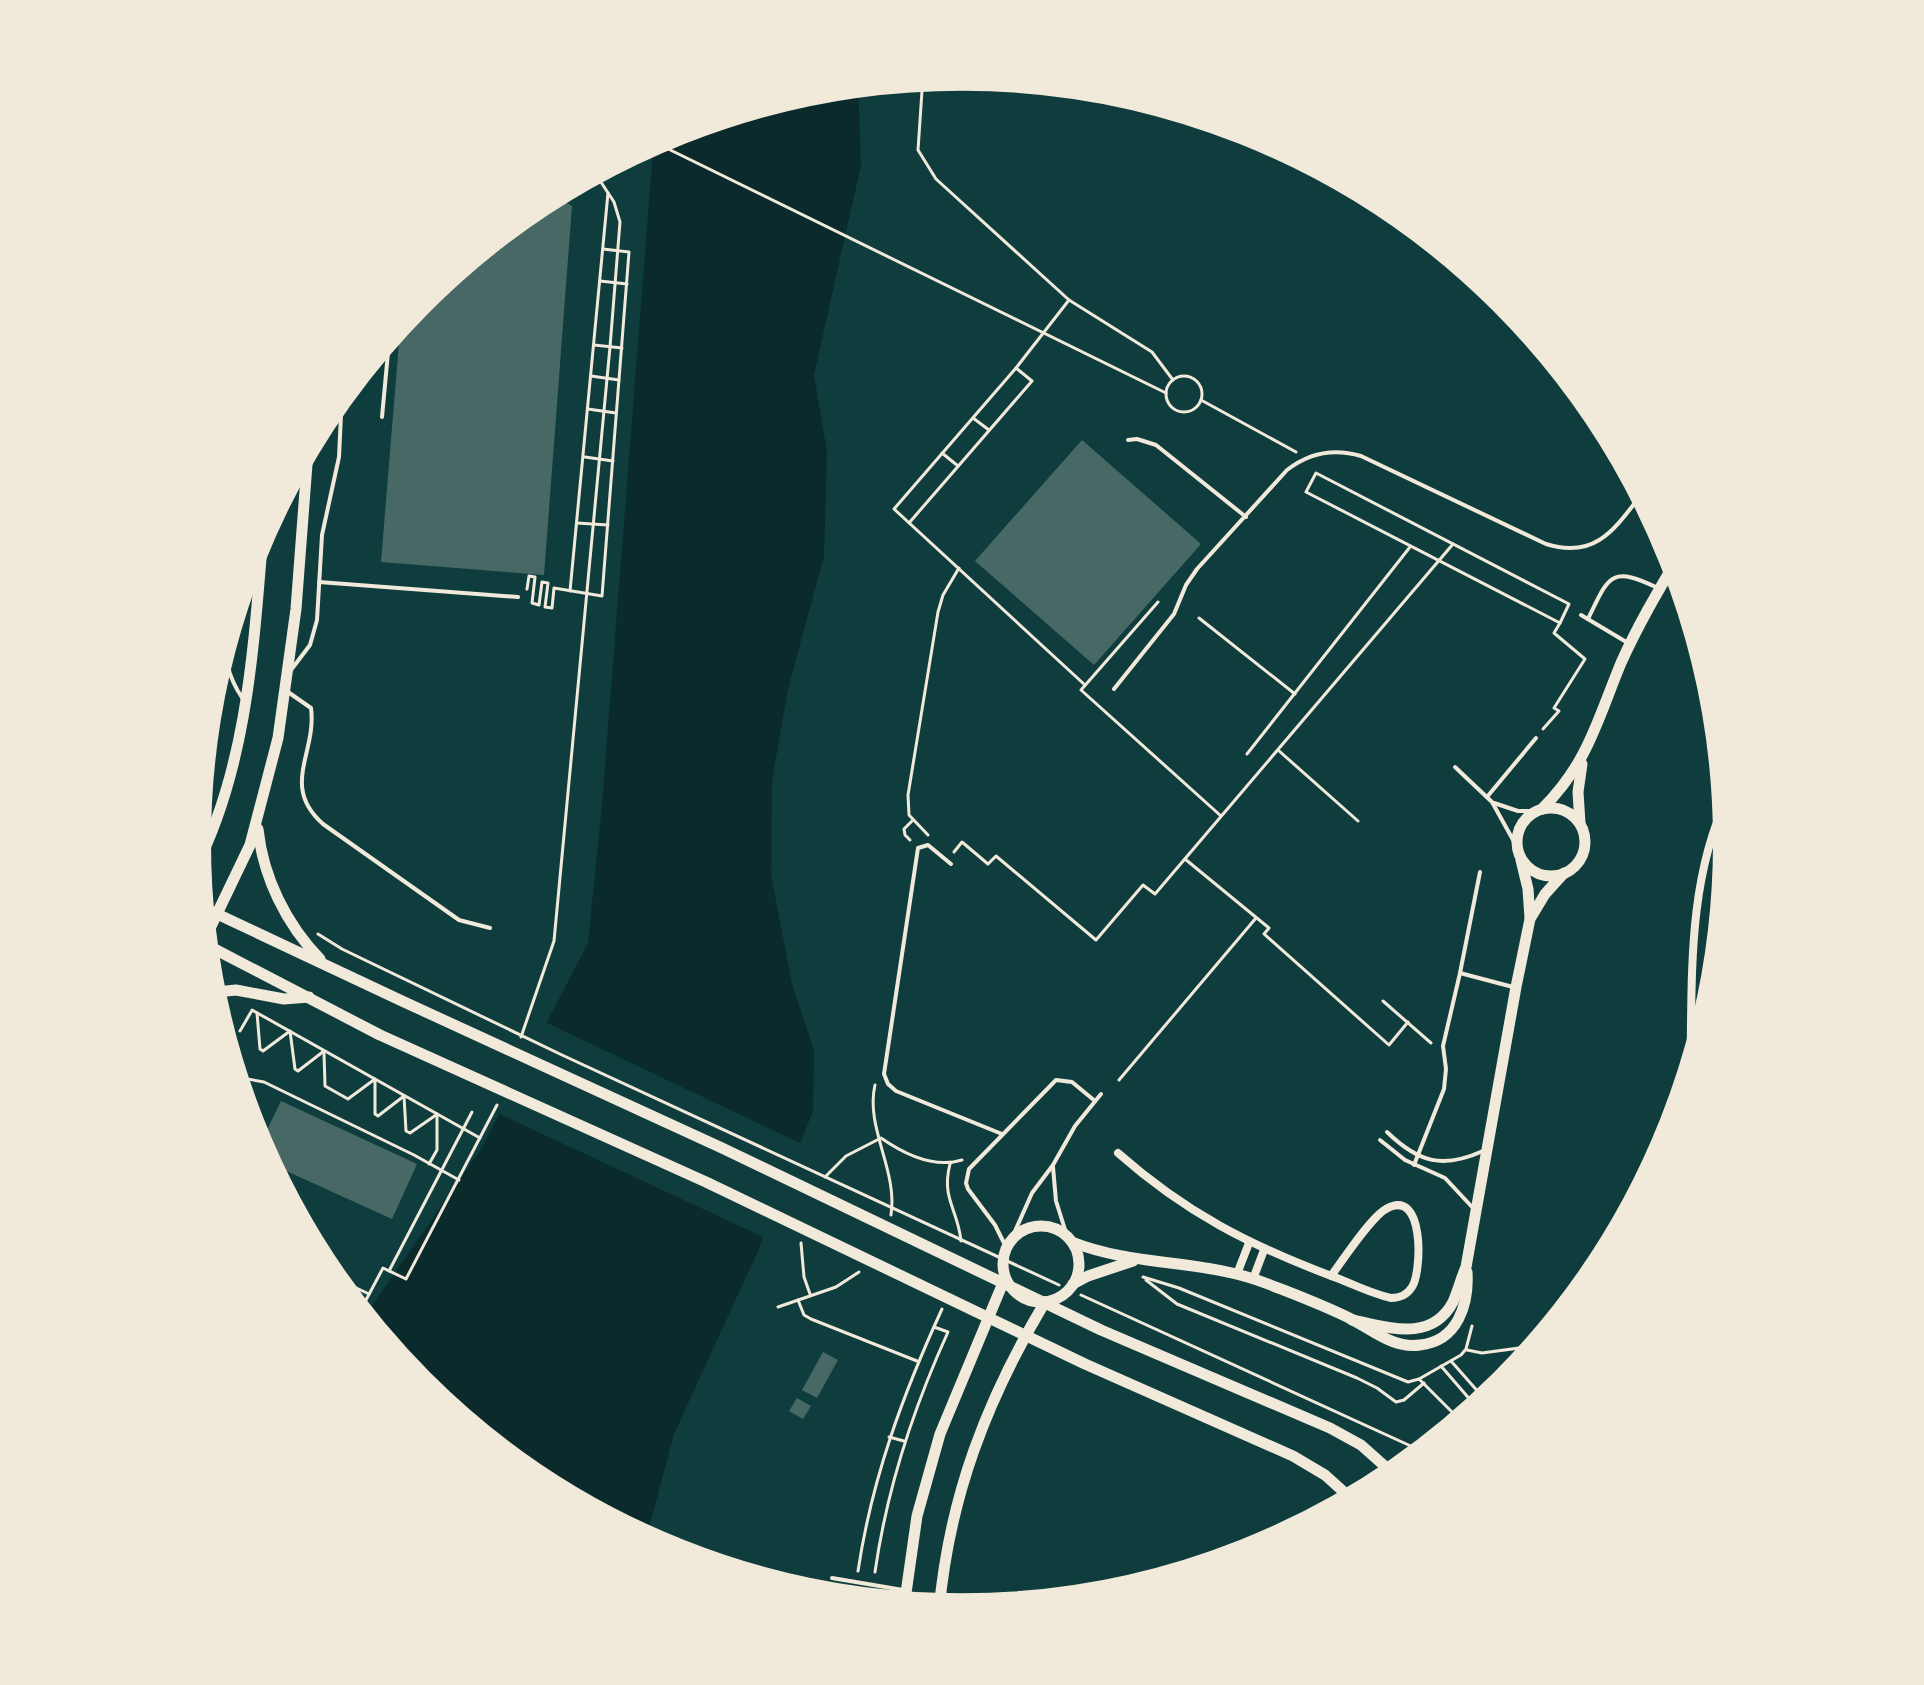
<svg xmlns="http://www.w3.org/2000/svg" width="1924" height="1685" font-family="'IBM Plex Serif',serif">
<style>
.water{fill:#0a2a2b}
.pier{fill:#0f3d3e}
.building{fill:#486865}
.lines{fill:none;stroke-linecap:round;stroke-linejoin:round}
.path{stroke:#f1e9da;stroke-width:3}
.service{stroke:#f1e9da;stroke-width:4}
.minor{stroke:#f1e9da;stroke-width:8}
.tertiary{stroke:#f1e9da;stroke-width:11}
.rim{fill:none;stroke:#f1e9da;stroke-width:10}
</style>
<rect width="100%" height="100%" fill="#0f3d3e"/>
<polygon class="water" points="858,82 861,165 814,375 827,452 824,556 788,689 772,781 771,875 792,984 814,1050 813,1111 757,1253 674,1434 645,1543 534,1483 417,1387 362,1320 481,1149 588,943 602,804 654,138 668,130 812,87"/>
<polygon class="pier" points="543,1021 804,1145 767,1239 495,1112"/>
<g class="building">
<polygon points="550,193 572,206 544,575 381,562 401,318 418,297 534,202"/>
<polygon points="1082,440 1201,544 1094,665 975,561"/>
<polygon points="281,1101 417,1164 392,1219 262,1160 257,1151"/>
<polygon points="823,1352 838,1360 817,1398 802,1390"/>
<polygon points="797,1398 811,1406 803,1419 789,1411"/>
</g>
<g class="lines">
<g class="path">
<polyline points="923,76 918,150 936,179 1069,300 1016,368"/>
<polyline points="650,140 1166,393"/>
<polyline points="600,281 627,284"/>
<polyline points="1069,300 1152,352 1173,380"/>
<polyline points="594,345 622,348"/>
<polyline points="591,376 619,380"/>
<circle cx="1184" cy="394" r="18"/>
<polyline points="1201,400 1296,452"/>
<polyline points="588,409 616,413"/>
<polyline points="973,418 989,430"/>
<polyline points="942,453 958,466"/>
<polyline points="585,457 613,461"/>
<polygon points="1316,473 1569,604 1560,623 1306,492"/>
<polyline points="577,523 608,525"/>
<polyline points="909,523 1032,381 1016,368 894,509 1085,685"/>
<polyline points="527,589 529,576 535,577 532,603 539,605 542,582 548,583 545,607 552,608 554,588 602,596 629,252 603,249"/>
<polyline points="570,591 608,193"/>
<polyline points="1158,602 1081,690 1221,816"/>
<polyline points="1199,618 1295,694"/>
<polyline points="1543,729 1559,711 1554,708 1585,659 1554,633 1560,623"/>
<polyline points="1278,750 1358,821"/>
<polyline points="1247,754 1410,547"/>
<polyline points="928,835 909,815 908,795 938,612 943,595 959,568"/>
<polyline points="910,840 905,835 904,829 912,821"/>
<polyline points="954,852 962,842 988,864 996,856 1096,940 1143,885 1155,894 1453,544"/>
<polyline points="1185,859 1269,928 1264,934 1389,1045 1408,1022"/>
<polyline points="318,934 342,949 562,1055 1059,1285"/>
<polyline points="1383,1001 1431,1043"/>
<polyline points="252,1010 480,1138"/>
<polyline points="257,1013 260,1049 263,1051 290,1031 295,1069 298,1071 324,1051"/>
<polyline points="213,1015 224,1007"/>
<polyline points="240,1031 251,1012"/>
<polyline points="521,1037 554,941 610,347 620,222 614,202 593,170"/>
<polyline points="324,1053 325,1086 348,1099 375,1079 375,1114 378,1116 404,1096"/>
<polyline points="231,1076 264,1082 414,1155 459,1180"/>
<polyline points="1119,1080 1256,918"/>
<path d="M875,1085C865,1128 898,1170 891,1215"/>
<polyline points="404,1096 406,1131 410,1133 436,1115"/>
<polyline points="429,1164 437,1150 437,1114"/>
<path d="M950,1164C941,1199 958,1209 961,1241"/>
<path d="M825,1177L846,1156L881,1138C904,1154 933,1169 962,1160"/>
<polyline points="801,1243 804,1277 810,1294"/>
<polyline points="389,1271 472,1112"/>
<polyline points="1143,1277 1179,1288 1408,1382 1419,1379 1461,1355 1466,1349 1472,1326"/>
<polyline points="1146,1280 1177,1304 1357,1378 1377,1388 1396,1402 1404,1400 1424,1383"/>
<polyline points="1081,1295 1426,1453"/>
<polyline points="343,1297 350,1285 369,1294"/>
<polyline points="798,1300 804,1315 811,1319 917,1361"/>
<polyline points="778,1307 836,1287 859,1272"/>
<polyline points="358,1315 383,1268 406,1279 497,1105"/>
<polyline points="1467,1350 1482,1353 1542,1345"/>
<polyline points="1451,1361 1488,1403"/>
<polyline points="1441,1366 1479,1410"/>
<polyline points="1419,1379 1463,1423"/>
<polyline points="889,1437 904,1441"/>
<path d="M858,1571C872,1478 903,1394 942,1309"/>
<path d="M875,1572C887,1488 913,1409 948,1332L934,1327"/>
</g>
<g class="service">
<polyline points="375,350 388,351"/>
<polyline points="382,417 390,331"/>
<polyline points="1128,440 1137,439 1156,445 1246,517"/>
<polyline points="319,582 518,597"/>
<polyline points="1581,615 1628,643"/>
<path d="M1588,619C1609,576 1610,565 1658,588"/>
<path d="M226,626C223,654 227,676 243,699"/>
<polyline points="214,665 227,670"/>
<polyline points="291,670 310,645 317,620 322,535 339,457 341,415 338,394"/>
<path d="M1114,689L1174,614L1186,585L1197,569L1287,470C1310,452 1334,448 1361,456L1546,544C1597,560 1616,527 1644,491"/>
<path d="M288,692L311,708C317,753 280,786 323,824L459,920L490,928"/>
<polyline points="1455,767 1492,802 1517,847"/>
<polyline points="1487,797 1536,738"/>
<polyline points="1494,803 1518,811 1537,811"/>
<polyline points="951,864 928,845 918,848 884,1074 888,1084 896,1091 1002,1134"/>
<polyline points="1460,973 1513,987"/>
<path d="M242,1110C259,1114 264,1129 253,1143"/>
<path d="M1387,1132C1419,1163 1443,1169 1483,1151"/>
<polyline points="1380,1140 1405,1160 1445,1178 1473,1208"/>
<polyline points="1414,1165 1444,1089 1446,1069 1443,1046 1460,973 1480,872"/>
<polyline points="1053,1167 1056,1201 1067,1236"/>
<polyline points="1011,1240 1032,1193 1053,1165 1075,1126 1101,1094"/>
<polyline points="1006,1247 995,1225 968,1189 966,1183 969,1169 1056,1080 1072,1082 1095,1101"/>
<polyline points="832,1578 903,1590"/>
</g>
<g class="minor">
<polyline points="1715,1002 1719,906 1731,855"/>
<path d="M1690,1083C1693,987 1685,885 1728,796"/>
<path d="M1118,1153C1186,1213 1249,1245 1334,1277C1353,1284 1372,1294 1391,1298C1400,1298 1407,1295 1412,1287C1422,1272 1425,1186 1386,1209C1371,1217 1343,1260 1331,1276"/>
<polyline points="1237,1274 1249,1243"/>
<polyline points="1253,1279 1264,1250"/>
</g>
<g class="tertiary">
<circle cx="1551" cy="842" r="34"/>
<path d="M1542,809C1588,763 1597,721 1621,663C1637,627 1657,593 1677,559"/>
<polyline points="1580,823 1578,792 1582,764"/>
<path d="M258,829C263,877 286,924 320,959"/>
<polyline points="1521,860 1528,889 1530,918"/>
<path d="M194,871C249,765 254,639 264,522"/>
<polyline points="198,905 402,1001 722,1148 1101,1330 1330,1428 1361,1445 1397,1477"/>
<polyline points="201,942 380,1035 706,1182 1085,1364 1293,1456 1325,1475 1355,1502"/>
<polyline points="202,945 250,845 278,738 296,609 309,438"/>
<polyline points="207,993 236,990 284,999 309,997"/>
<circle cx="1041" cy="1264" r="38"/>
<path d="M1072,1242C1135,1267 1205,1259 1268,1284C1296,1295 1326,1306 1353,1320C1374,1331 1394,1349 1420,1345C1458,1341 1469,1304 1467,1272"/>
<polyline points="1073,1284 1088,1276 1133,1261"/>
<path d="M1352,1320C1388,1327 1431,1343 1453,1302C1458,1291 1461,1278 1466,1267L1516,987L1530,919L1545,894L1564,873"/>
<polyline points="904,1607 917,1516 940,1434 1005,1278"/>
<path d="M939,1611C949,1497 987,1399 1045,1302"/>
</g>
</g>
<path d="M0 0H1924V1685H0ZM206 842a756 756 0 1 1 1512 0a756 756 0 1 1-1512 0Z" fill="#f1e9da" fill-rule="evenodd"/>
<path class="rim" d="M206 842a756 756 0 1 1 1512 0a756 756 0 1 1-1512 0Z"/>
</svg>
